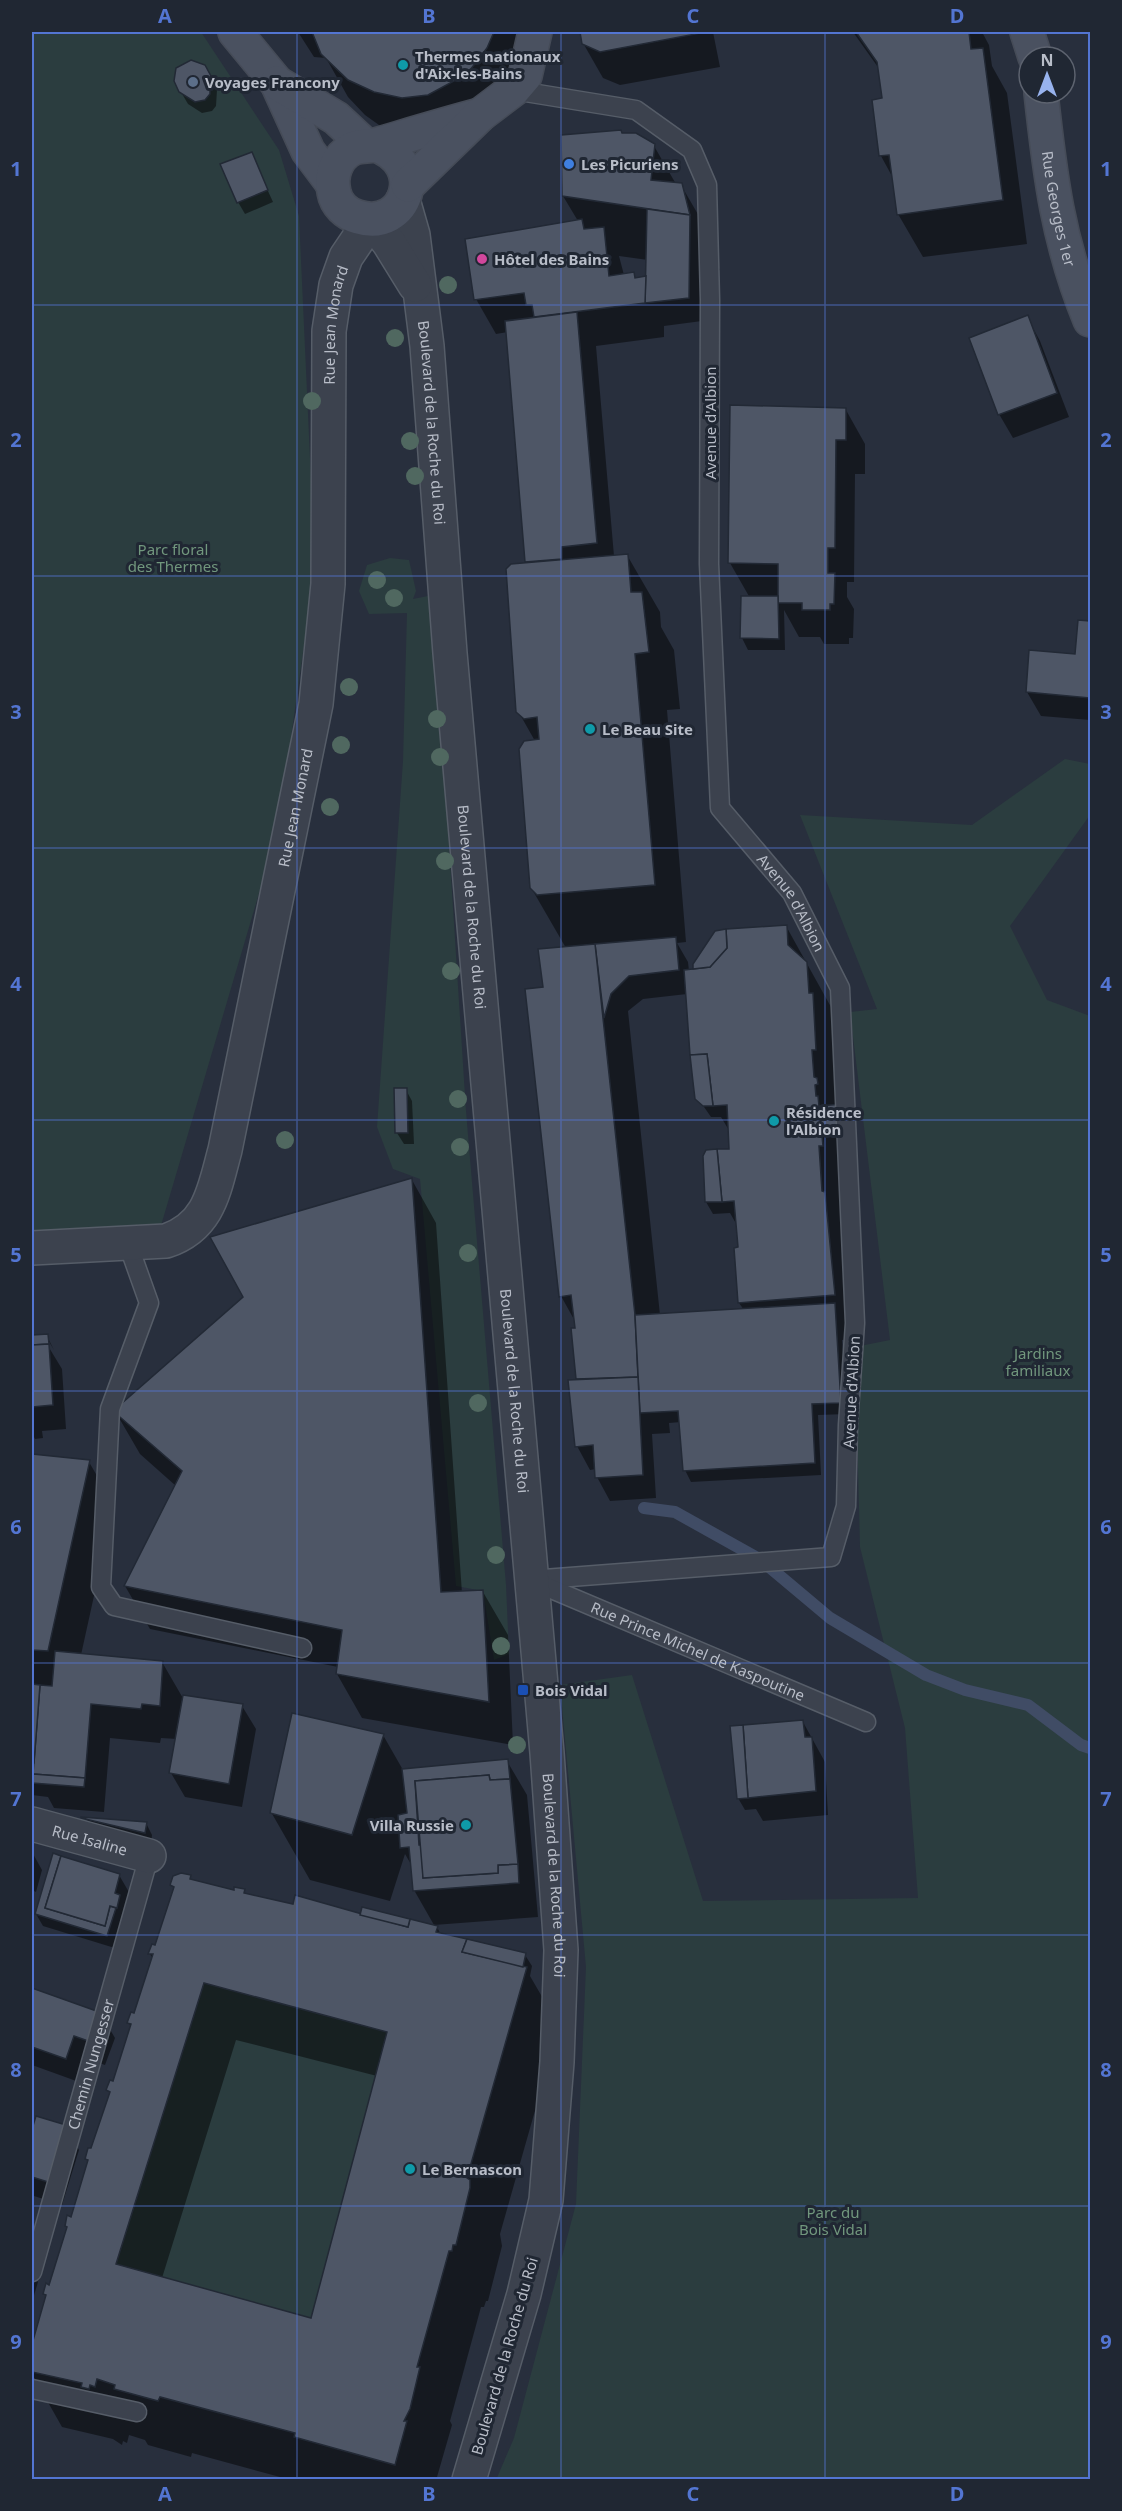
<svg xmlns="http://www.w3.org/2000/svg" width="1122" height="2511" font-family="'Noto Sans',sans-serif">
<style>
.green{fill:#2b3d3f}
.shadow{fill:#0007;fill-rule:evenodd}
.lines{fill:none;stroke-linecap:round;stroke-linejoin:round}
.stream{stroke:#404c65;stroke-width:12}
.building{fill:#4e5666;stroke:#222935;stroke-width:1.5;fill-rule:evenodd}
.service-casing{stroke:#565d68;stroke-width:21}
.minor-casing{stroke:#565d68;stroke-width:36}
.tertiary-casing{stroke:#565d68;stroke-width:36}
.secondary-casing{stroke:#454b57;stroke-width:36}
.service{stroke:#3c424e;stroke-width:18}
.minor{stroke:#3c424e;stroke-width:33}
.tertiary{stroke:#3c424e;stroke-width:33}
.secondary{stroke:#4a5160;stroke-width:33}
.tree{fill:#506860}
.grid{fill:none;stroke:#5375d2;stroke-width:1.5;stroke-opacity:0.55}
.culture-dot{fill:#0f9aa8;stroke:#202733;stroke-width:2}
.service-dot{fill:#5c6f8a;stroke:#202733;stroke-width:2}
.shop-dot{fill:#3f7fe0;stroke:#202733;stroke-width:2}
.hotel-dot{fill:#d1479c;stroke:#202733;stroke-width:2}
.transit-dot{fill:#1a4fb4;stroke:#202733;stroke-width:2}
.labels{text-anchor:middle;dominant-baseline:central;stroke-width:6;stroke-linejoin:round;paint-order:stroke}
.poi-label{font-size:15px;font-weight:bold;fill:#b8bdc8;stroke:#202733;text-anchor:start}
.street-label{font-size:15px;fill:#b8bdc8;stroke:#202733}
.park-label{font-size:15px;fill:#71977d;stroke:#202733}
.neatline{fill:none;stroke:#5375d2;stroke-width:2}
.grid-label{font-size:20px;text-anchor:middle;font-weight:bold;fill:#5375d2}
</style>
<rect width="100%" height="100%" fill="#282f3d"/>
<g class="green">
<polygon points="32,32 201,32 279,150 299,216 315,568 278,829 160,1229 32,1234"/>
<polygon points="390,558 409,560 416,591 413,599 433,595 466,1111 506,1585 509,1654 494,1660 483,1591 456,1586 420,1179 393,1169 377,1127 403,761 407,613 369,614 359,591 367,565"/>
<polygon points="1065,759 1090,764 1090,815 1010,926 1047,1000 1090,1016 1090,2479 496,2480 514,2438 576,2204 586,1967 560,1685 632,1675 703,1901 918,1898 905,1728 860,1547 855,1347 890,1340 850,1012 877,1009 800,815 972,825"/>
<polygon points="204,1983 387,2032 311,2318 116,2264"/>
</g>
<g class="shadow">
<polygon points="298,32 522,32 511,91 386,130 365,115 348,97 326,58 314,57"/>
<polygon points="581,32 713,32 720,67 620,85 603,78 583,43"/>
<polygon points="853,32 982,32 989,45 992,66 1007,93 1027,244 923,257 898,214 893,178 881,156 874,101 884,100 880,70"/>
<polygon points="203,66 217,90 216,106 212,111 202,113 188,104 181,92"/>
<path d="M654,146L676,184L681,185L714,242L719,262L705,238H702L720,270L702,268V321L664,326V337L596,346L614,556L627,555L660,612L661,627L674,650L680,709L667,710L686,942L677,943L688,962L689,971L695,970L786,926L831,1007L833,1031L837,1038L859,1338L842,1340L847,1414L818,1415L821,1475L691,1482L685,1470L681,1422L669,1423L670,1433L652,1434L656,1498L610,1501L597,1477L596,1469L590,1470L577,1446V1329L576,1323L561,1296L566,948L533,891L520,750L535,741L518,711L528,564L508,332L496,334L476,299L578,221L563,196ZM619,256L648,260L647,281L637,279L633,274L624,275ZM687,994L695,1094L711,1117H721L730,1132L731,1151L704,1156L706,1202L713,1214L730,1213L738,1227L739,1303L744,1310L660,1315L628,1011L643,999Z"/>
<polygon points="251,154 273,202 245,214 238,202"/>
<polygon points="1027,317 1040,341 1069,417 1013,438 999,414"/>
<polygon points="846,410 865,444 865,474 855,474 854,582 847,582 847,597 854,609 853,638 849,638 849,644 824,644 820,637 799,637 784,610 785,650 748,650 742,638 750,598 730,563"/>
<polygon points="1079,622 1090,623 1090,720 1041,716 1027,692 1030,652 1076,655"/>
<polygon points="406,1090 412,1101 414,1144 404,1144 397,1133"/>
<polygon points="412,1180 436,1223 462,1593 483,1592 508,1635 513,1745 362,1718 337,1674 338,1667 150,1629 125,1586 176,1486 140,1454 115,1411"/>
<polygon points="47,1336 54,1350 48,1340 45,1341 62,1369 66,1429 42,1431 43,1438 35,1439 32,1433 32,1337"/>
<polygon points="32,1455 89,1462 114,1505 81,1655 162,1662 184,1700 242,1706 256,1729 242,1807 185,1797 171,1773 177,1739 161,1738 160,1743 110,1738 104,1812 54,1808 48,1797 32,1795"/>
<polygon points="803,1722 825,1762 828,1815 763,1821 756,1809 745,1810 738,1798"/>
<polygon points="383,1735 403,1770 507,1761 527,1795 538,1917 434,1925 414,1890 412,1866 405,1854 390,1901 310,1880 271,1812"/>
<polygon points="87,1820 146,1823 152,1835 151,1844 93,1830"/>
<polygon points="32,1852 42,1870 36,1892 32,1890"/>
<polygon points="119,1875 133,1899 118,1949 43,1926 36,1914"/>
<path d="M190,1877L193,1882L235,1892L244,1891L247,1896L294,1906L437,1927L441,1935L525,1955L532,1966L530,1976L559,2026L500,2234L502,2246L488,2301H486L484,2307H481L450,2421L452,2425L437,2477L438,2480H291L192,2453L191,2457L148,2445L145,2440L129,2435L127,2443L123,2441L122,2445L113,2439L62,2427L32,2374V2349L47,2297L45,2294L50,2287L89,2163L86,2159L92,2150L111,2095L108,2090L114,2083L131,2027L129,2023L135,2015L153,1959L150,1954L156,1947L175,1890L172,1885ZM236,2040L377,2076L312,2320L162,2278Z"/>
<polygon points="32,1989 101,2014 115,2038 105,2065 87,2059 79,2082 32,2065"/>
<polygon points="37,2118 65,2126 79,2150 62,2205 34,2196 32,2193 32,2135"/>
<polygon points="32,2272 38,2282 32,2302"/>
</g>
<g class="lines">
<polyline class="stream" points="644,1508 675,1512 761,1560 830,1618 926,1675 965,1690 1028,1705 1081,1745 1090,1748"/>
</g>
<g class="building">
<polygon points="312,32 494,32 487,48 467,74 428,95 402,98 374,92 348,80 321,54"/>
<polygon points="580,32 701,32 701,33 600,52 582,44"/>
<polygon points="856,32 969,32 971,49 983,48 1003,200 897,215 889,155 879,156 872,100 882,98 877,62"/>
<polygon points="191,60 205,65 212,78 210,79 210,94 205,100 195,102 179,92 174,81 176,68"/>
<polygon points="621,130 622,133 636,133 655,144 651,180 682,183 690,215 562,196 561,135"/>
<polygon points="252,152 268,190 237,203 220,164"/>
<polygon points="647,209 690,215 689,298 645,303"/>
<polygon points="582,219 584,229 604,227 609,276 634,272 635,278 646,276 645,303 534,317 532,305 526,305 524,293 474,300 465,239"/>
<polygon points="577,312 597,543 562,547 562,559 525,562 505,321"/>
<polygon points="1028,315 1057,393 998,415 969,338"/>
<polygon points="730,405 846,408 846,440 836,440 835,548 828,548 828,573 835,573 834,604 830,604 830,610 802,610 802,603 778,603 778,564 728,563"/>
<polygon points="628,554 631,592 642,592 649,652 635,654 655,885 537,895 530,888 519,749 524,741 539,739 537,717 524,719 516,712 506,569 511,564"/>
<polygon points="741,596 778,596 779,639 740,638"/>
<polygon points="1078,620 1090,621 1090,698 1026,692 1029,650 1075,654"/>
<polygon points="787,925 788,945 807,962 809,993 813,993 816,1050 812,1050 814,1077 817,1078 818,1084 815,1085 816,1096 818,1096 823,1146 819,1146 822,1191 825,1192 835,1295 738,1303 734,1248 738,1247 734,1201 722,1202 717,1149 729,1149 727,1105 713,1106 707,1054 690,1055 684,970 710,967 727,948 726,929"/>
<polygon points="726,929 727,948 710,967 693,969 693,964 715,931"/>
<polygon points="676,937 679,970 629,976 611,994 604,1018 595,944"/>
<polygon points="595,944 635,1315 638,1377 576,1379 571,1328 575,1328 571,1295 559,1297 525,989 543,987 538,949"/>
<polygon points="707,1054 713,1106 703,1106 695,1099 693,1082 690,1055"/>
<polygon points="394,1088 407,1088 408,1133 395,1133"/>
<polygon points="843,1104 846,1134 822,1136 819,1106"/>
<polygon points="717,1149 722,1202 705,1202 703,1156 706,1150"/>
<polygon points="412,1178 441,1592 483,1590 489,1702 336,1674 342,1630 124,1586 182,1471 113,1411 243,1297 210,1237"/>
<polygon points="835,1303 841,1403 812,1404 815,1463 683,1471 678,1411 640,1413 635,1315"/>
<polygon points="48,1334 49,1344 32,1345 32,1335"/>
<polygon points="49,1344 53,1405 32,1407 32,1345"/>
<polygon points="638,1377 643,1475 595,1478 593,1445 575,1447 568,1380"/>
<polygon points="32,1454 90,1460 48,1651 32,1650"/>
<polygon points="55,1651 163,1661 160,1706 142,1704 141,1709 91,1704 85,1778 33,1774 40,1685 52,1686"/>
<polygon points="32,1684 40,1685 34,1763 32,1763"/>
<polygon points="183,1695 243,1704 229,1784 169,1773"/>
<polygon points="292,1713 384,1734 352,1835 270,1813"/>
<polygon points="803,1720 805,1737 812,1737 816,1791 748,1798 743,1725"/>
<polygon points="743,1725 748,1798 737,1799 730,1726"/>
<polygon points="508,1759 510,1779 490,1780 489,1775 415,1781 419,1845 422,1845 423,1878 498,1873 498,1865 518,1864 519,1883 413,1891 409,1847 400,1848 398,1815 407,1813 402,1769"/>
<polygon points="33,1774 85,1778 84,1787 32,1783"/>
<polygon points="489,1775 490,1780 510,1779 518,1864 498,1865 498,1873 423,1878 415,1781"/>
<polygon points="81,1817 147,1822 145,1833 81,1818"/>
<polygon points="53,1853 61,1856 45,1908 105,1926 110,1906 116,1908 107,1936 35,1914"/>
<polygon points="61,1856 120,1874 115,1893 120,1895 117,1908 110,1906 105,1926 45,1908"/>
<path d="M181,1873L191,1875L190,1879L234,1890V1887L245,1889L244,1893L293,1904L295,1895L408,1927L410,1919L438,1926L436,1932L467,1939L462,1952L527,1967L467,2178L470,2180V2188L456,2245H453L452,2251H449L417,2367H420L410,2409L404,2421H407L395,2465L294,2437L295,2433L160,2397L158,2401L114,2389L115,2385L97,2379L95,2387L90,2385L89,2389L81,2387L82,2383L32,2372V2344L46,2295L43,2294L46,2283L49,2285L67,2227L65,2226L67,2215L71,2217L88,2160L85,2159L88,2148H91L110,2092L106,2090L110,2080L113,2081L131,2024L127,2023L131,2012L134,2013L153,1954H148L152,1944L155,1945L174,1887L170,1885L173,1876ZM204,1983L387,2032L311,2318L116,2264Z"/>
<polygon points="362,1907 410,1919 408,1927 360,1915"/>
<polygon points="467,1939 526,1953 523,1967 462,1952"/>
<polygon points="32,1988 102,2013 91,2042 74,2036 66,2059 32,2047"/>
<polygon points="36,2116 66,2125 48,2182 32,2177 32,2129"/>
</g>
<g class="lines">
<defs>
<g id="service">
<path id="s1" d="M513,90L636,110L692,150L707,185L710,300L709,564L720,808L792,893L840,988L855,1323L848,1425L846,1506L831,1557L531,1580"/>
<polyline points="128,1244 149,1303 110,1409 101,1587 114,1606 302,1648"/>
<path id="s2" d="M535,1582L866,1722"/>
<path id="s3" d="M32,2272L149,1856"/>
<polyline points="32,2389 137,2412"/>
</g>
<g id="minor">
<path id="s4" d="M32,1824L149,1856"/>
</g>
<g id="tertiary">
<path id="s5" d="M403,200L413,235L427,346L450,653L547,1753L561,1950L557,2062L546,2200L524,2294L469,2480"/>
<path id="s6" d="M32,1248L166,1241C210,1226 214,1190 225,1150L316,704L328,584L329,331L336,285L346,257L371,220L389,243L415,285"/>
</g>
<g id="secondary">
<polyline points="235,32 277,83 308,151 332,183"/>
<polyline points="1027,32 1035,57"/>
<polyline points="277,83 336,118 365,145"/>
<path id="s7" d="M1041,93C1050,176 1058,242 1090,320"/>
<path d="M376,145C429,164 407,232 358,217C346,214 336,204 334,192C330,176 336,157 352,149C360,145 370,147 379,144C413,134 446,124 480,115"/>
<polyline points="408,185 480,115 513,90 525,76 535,32"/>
</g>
</defs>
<use href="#service" class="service-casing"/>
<use href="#minor" class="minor-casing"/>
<use href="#tertiary" class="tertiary-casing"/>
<use href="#secondary" class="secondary-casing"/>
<use href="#service" class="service"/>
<use href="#minor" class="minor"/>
<use href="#tertiary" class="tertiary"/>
<use href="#secondary" class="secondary"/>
</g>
<g class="tree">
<circle cx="448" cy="285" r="9"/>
<circle cx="395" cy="338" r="9"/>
<circle cx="312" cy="401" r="9"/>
<circle cx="410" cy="441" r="9"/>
<circle cx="415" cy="476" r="9"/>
<circle cx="377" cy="580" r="9"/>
<circle cx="394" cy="598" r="9"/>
<circle cx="349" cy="687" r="9"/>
<circle cx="437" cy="719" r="9"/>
<circle cx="341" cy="745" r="9"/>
<circle cx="440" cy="757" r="9"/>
<circle cx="330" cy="807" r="9"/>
<circle cx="445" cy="861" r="9"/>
<circle cx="451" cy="971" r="9"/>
<circle cx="458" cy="1099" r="9"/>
<circle cx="285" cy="1140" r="9"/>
<circle cx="460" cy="1147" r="9"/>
<circle cx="468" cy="1253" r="9"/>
<circle cx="478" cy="1403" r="9"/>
<circle cx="496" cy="1555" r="9"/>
<circle cx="501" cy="1646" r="9"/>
<circle cx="517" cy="1745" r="9"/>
</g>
<path class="grid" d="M297,32V2480M561,32V2480M825,32V2480M32,305H1090M32,576H1090M32,848H1090M32,1120H1090M32,1391H1090M32,1663H1090M32,1935H1090M32,2206H1090"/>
<g class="culture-dot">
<circle cx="403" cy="65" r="6"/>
<circle cx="590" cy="729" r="6"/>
<circle cx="774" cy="1121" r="6"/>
<circle cx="466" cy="1825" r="6"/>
<circle cx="410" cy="2169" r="6"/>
</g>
<circle class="service-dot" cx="193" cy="82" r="6"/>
<circle class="shop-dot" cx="569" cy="164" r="6"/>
<circle class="hotel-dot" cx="482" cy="259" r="6"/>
<rect class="transit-dot" x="517" y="1684" width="12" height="12" rx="3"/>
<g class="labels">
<g class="poi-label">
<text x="415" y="56">Thermes nationaux<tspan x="415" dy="17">d'Aix-les-Bains</tspan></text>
<text x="205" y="82">Voyages Francony</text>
<text x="581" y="164">Les Picuriens</text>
<text x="494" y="259">Hôtel des Bains</text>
<text x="602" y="729">Le Beau Site</text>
<text x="786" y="1112">Résidence<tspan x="786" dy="17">l'Albion</tspan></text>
<text x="535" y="1690">Bois Vidal</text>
<text x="454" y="1825" text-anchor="end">Villa Russie</text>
<text x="422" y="2169">Le Bernascon</text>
</g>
<g class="street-label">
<text stroke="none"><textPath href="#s7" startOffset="117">Rue Georges 1er</textPath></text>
<text stroke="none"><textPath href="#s6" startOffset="1084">Rue Jean Monard</textPath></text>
<text stroke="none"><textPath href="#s5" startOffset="225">Boulevard de la Roche du Roi</textPath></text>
<text transform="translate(710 423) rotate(-90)">Avenue d'Albion</text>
<text stroke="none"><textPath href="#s6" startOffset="598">Rue Jean Monard</textPath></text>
<text stroke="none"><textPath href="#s1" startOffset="974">Avenue d'Albion</textPath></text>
<text stroke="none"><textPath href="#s5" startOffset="711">Boulevard de la Roche du Roi</textPath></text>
<text stroke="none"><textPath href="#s5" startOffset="1197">Boulevard de la Roche du Roi</textPath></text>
<text transform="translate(851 1392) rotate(-87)">Avenue d'Albion</text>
<text stroke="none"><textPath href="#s2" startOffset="177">Rue Prince Michel de Kaspoutine</textPath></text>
<text stroke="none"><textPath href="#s4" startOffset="60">Rue Isaline</textPath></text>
<text stroke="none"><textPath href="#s5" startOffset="1683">Boulevard de la Roche du Roi</textPath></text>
<text stroke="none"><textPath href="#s3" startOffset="216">Chemin Nungesser</textPath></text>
<text transform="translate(504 2356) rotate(-74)">Boulevard de la Roche du Roi</text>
</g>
<g class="park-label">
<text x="173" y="549">Parc floral<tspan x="173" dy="17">des Thermes</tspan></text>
<text x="1038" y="1353">Jardins<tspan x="1038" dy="17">familiaux</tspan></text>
<text x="833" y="2212">Parc du<tspan x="833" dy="17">Bois Vidal</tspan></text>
</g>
</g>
<rect width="1122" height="2511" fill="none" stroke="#202733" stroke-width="66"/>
<g transform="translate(1047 75)"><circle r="28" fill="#202733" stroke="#5d636f" stroke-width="1.5"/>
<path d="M0-4.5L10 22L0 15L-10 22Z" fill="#98b3ee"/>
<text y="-9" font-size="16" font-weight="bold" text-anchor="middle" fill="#b8bdc8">N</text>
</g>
<rect x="33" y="33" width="1056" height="2445" class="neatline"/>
<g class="grid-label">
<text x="165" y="23">A</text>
<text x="429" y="23">B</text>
<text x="693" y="23">C</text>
<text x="957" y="23">D</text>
<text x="16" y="176">1</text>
<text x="1106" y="176">1</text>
<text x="16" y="447">2</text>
<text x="1106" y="447">2</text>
<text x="16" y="719">3</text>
<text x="1106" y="719">3</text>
<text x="16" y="991">4</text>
<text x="1106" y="991">4</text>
<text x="16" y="1262">5</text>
<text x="1106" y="1262">5</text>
<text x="16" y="1534">6</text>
<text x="1106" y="1534">6</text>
<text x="16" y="1806">7</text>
<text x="1106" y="1806">7</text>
<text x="16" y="2077">8</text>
<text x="1106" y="2077">8</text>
<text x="16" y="2349">9</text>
<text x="1106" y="2349">9</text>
<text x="165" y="2501">A</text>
<text x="429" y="2501">B</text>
<text x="693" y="2501">C</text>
<text x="957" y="2501">D</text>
</g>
</svg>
